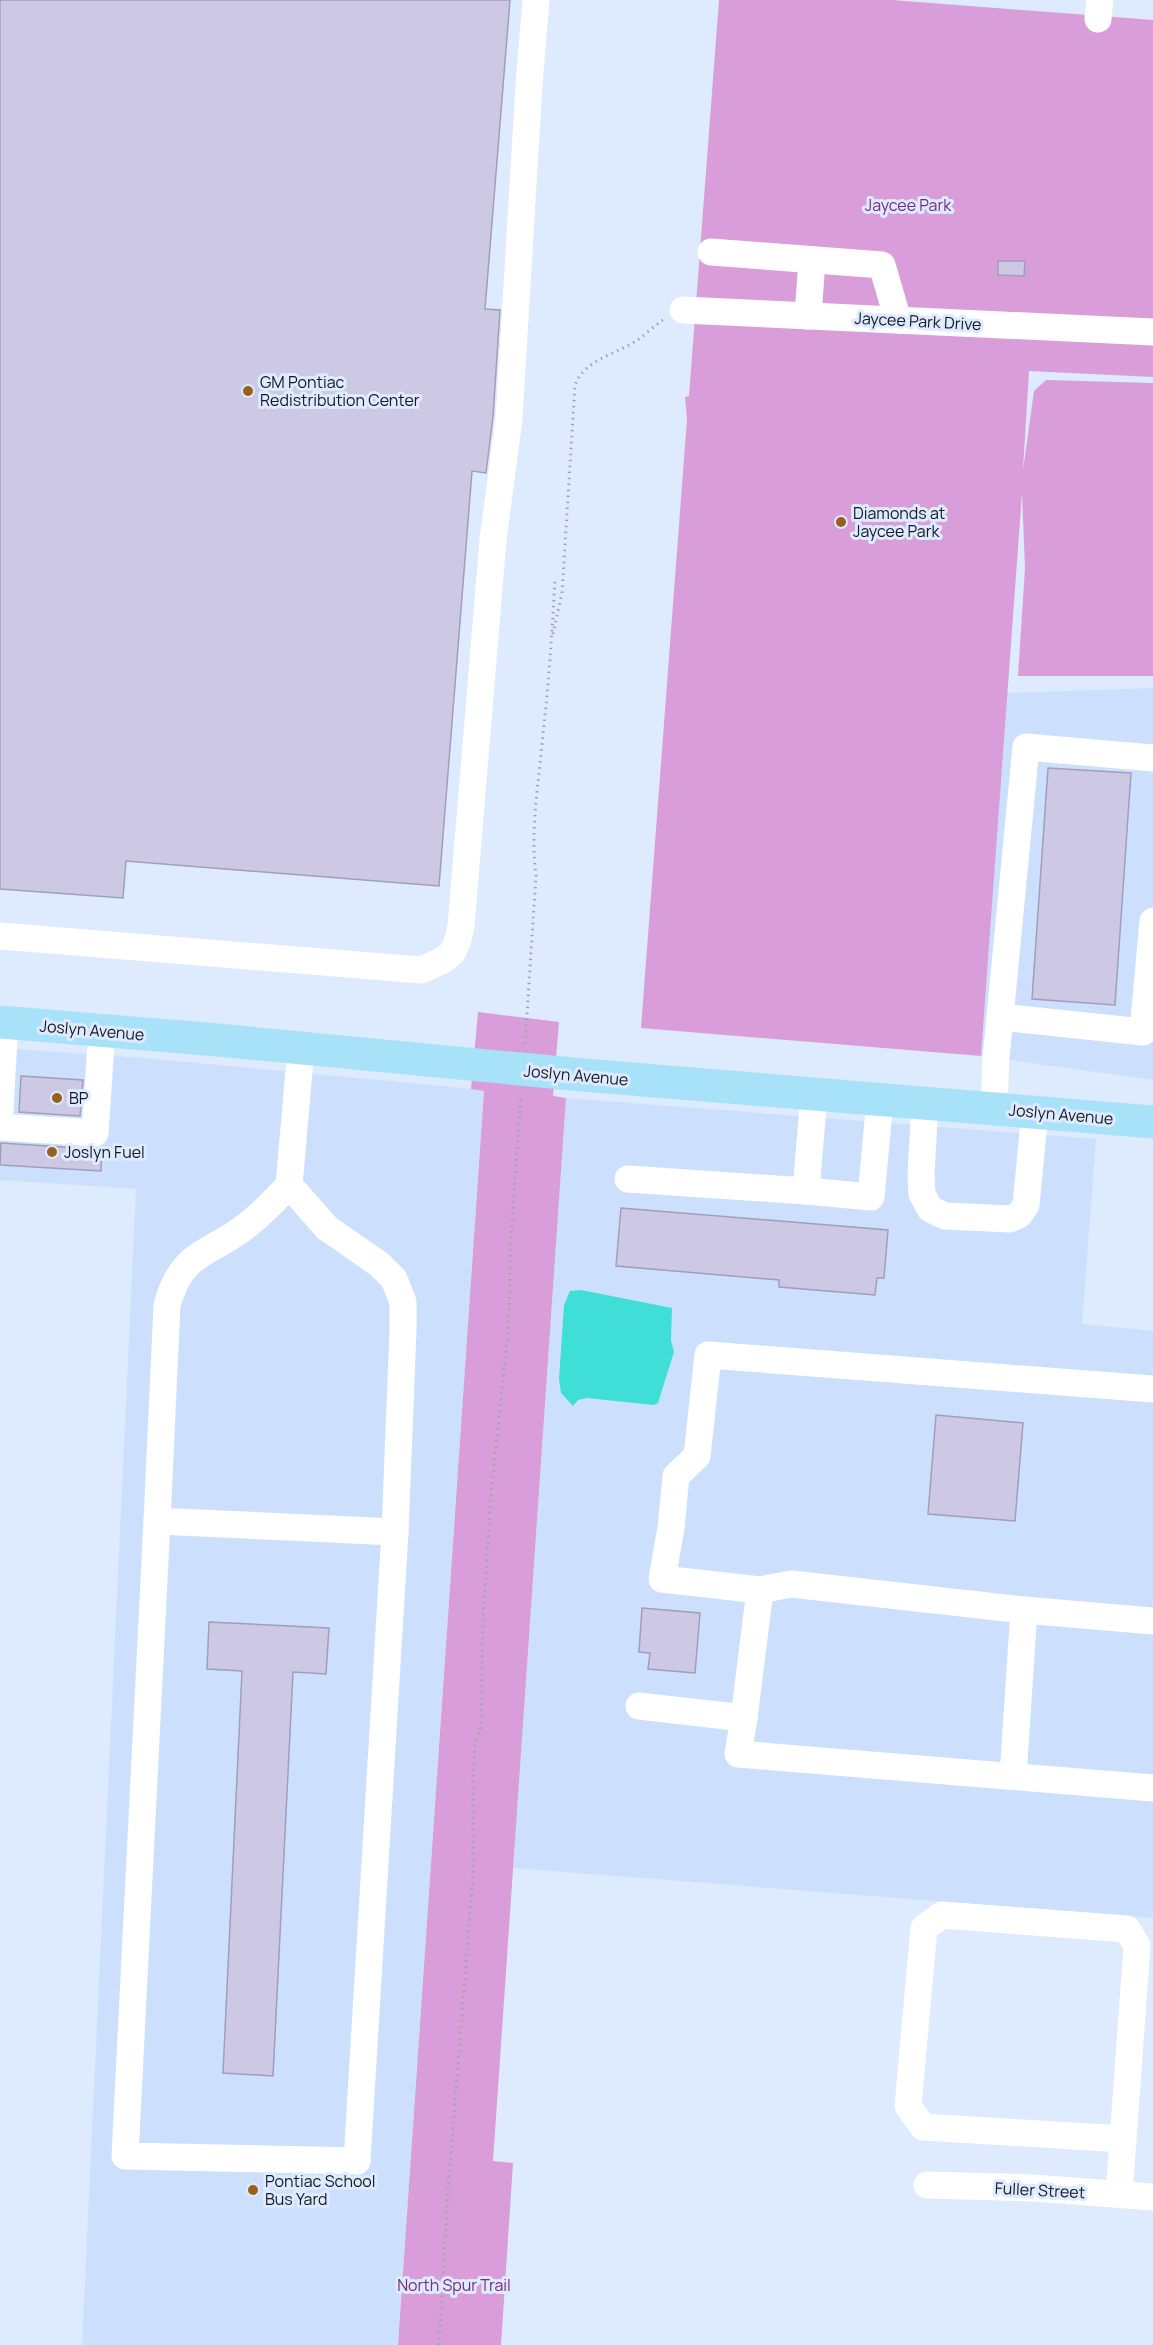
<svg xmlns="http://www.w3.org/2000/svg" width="1153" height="2345" font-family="Manrope,sans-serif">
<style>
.built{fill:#cce0fe}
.green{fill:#d99ed9}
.water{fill:#3fdfd8}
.building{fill:#cdc9e4;stroke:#a19eb7;stroke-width:1.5}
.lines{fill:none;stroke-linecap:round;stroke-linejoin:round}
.path{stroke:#9ba5b4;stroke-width:3;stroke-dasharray:1.5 4.5;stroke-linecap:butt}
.minor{stroke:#fff;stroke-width:27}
.major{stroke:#a7e2f8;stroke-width:33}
.poi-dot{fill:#976119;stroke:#deeafd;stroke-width:2}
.labels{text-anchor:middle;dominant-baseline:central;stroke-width:6;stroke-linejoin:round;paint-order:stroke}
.park-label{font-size:16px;fill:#7c287f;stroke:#deeafd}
.street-label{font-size:16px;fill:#141921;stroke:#deeafd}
.poi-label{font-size:16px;fill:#141921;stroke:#deeafd;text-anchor:start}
</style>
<rect width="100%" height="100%" fill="#deeafd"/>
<g class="built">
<polygon points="1153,688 1153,1080 981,1056 1007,693"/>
<polygon points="0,1048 144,1058 484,1090 398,2345 82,2345 136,1189 0,1180"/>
<polygon points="566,1098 1096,1139 1082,1324 1153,1331 1153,1918 513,1868"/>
</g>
<g class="green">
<polygon points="719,0 892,0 1153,20 1153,377 1029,371 1023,470 1034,391 1046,380 1153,383 1153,676 1018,676 1025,568 1022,493 981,1056 641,1028 687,419 685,397 689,396"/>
<polygon points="478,1012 559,1022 553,1096 566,1098 493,2161 513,2163 501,2345 398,2345 484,1091 471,1089"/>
</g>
<polygon class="water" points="581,1290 672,1308 671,1340 674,1352 658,1403 653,1405 587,1398 578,1400 573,1406 561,1393 559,1379 564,1305 570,1291"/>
<g class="building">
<polygon points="0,0 510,0 485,309 500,310 493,417 486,473 472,471 439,886 126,861 123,898 0,889"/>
<polygon points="998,261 1025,261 1024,276 998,275"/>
<polygon points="1048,768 1131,773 1115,1005 1032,999"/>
<polygon points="21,1076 83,1080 80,1116 19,1112"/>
<polygon points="1,1143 94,1149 102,1147 101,1171 0,1165"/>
<polygon points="621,1208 888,1230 884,1278 877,1278 875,1295 779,1287 779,1280 616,1266"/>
<polygon points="936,1415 1023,1423 1015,1521 928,1514"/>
<polygon points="642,1608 700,1613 695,1673 648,1669 650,1653 639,1652"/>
<polygon points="209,1622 329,1628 326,1674 293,1672 273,2076 223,2073 242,1671 207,1669"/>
</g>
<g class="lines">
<g class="path">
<path d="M553,634L562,593L575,385C584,360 616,354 636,341C645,335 654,326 663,320"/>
<path d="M525,1044L536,876C530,829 539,781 543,734C549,683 552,631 555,579"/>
<polyline points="439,2345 448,2189 473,1877 473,1781 475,1745 481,1726 483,1618 491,1495 509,1320 510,1252 521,1095"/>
</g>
<g class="minor">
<polyline points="1098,19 1100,0"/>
<polyline points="711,252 882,265 898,320"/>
<polyline points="683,310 1153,332"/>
<polyline points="808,316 812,260"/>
<path d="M0,936L421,970C450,957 455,958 461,926L493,540L509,419L529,85L536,0"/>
<polyline points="1000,1017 1143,1032 1153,921"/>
<polyline points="814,1094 806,1191 871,1197 880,1100"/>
<polyline points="925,1103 921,1174 922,1194 930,1209 945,1216 1010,1219 1019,1215 1026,1205 1035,1112"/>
<polyline points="994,1109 996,1058 1026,747 1153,758"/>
<polyline points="0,1110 5,1022"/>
<polyline points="0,1127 95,1133 102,1030"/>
<polyline points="628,1179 806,1191"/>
<path d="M289,1185C273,1202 257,1219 238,1232C200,1257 181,1256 167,1305L157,1521L395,1532L403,1330V1302L394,1279L379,1264L327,1228L289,1185L301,1048"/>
<polyline points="157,1521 125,2156 357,2161 395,1532"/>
<polyline points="760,1590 791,1584 1024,1610 1013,1776"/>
<polyline points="1024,1610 1153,1621"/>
<polyline points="639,1706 744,1718 760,1590 662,1579 671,1528 676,1476 697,1456 708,1355 1153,1389"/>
<polyline points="744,1718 738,1754 1153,1788"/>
<polyline points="927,2185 1034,2188 1153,2197"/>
<polyline points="1119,2195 1137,1946 1127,1929 942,1915 924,1928 908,2106 923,2127 1123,2139"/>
</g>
<polyline class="major" points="0,1022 218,1040 583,1075 1153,1122"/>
</g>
<g class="poi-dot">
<circle cx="248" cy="391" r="6"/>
<circle cx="841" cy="522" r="6"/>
<circle cx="57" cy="1098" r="6"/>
<circle cx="52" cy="1152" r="6"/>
<circle cx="253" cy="2190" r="6"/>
</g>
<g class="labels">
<g class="park-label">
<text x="908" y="205">Jaycee Park</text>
<text x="454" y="2285">North Spur Trail</text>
</g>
<g class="street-label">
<text transform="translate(918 321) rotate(3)">Jaycee Park Drive</text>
<text transform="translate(92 1030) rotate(5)">Joslyn Avenue</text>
<text transform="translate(576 1075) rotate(5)">Joslyn Avenue</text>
<text transform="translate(1061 1114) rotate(5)">Joslyn Avenue</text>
<text transform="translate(1040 2190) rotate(3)">Fuller Street</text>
</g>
<g class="poi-label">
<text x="260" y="382">GM Pontiac<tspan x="260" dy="18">Redistribution Center</tspan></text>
<text x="853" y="513">Diamonds at<tspan x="853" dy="18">Jaycee Park</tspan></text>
<text x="69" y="1098">BP</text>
<text x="64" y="1152">Joslyn Fuel</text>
<text x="265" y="2181">Pontiac School<tspan x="265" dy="18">Bus Yard</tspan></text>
</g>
</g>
</svg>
